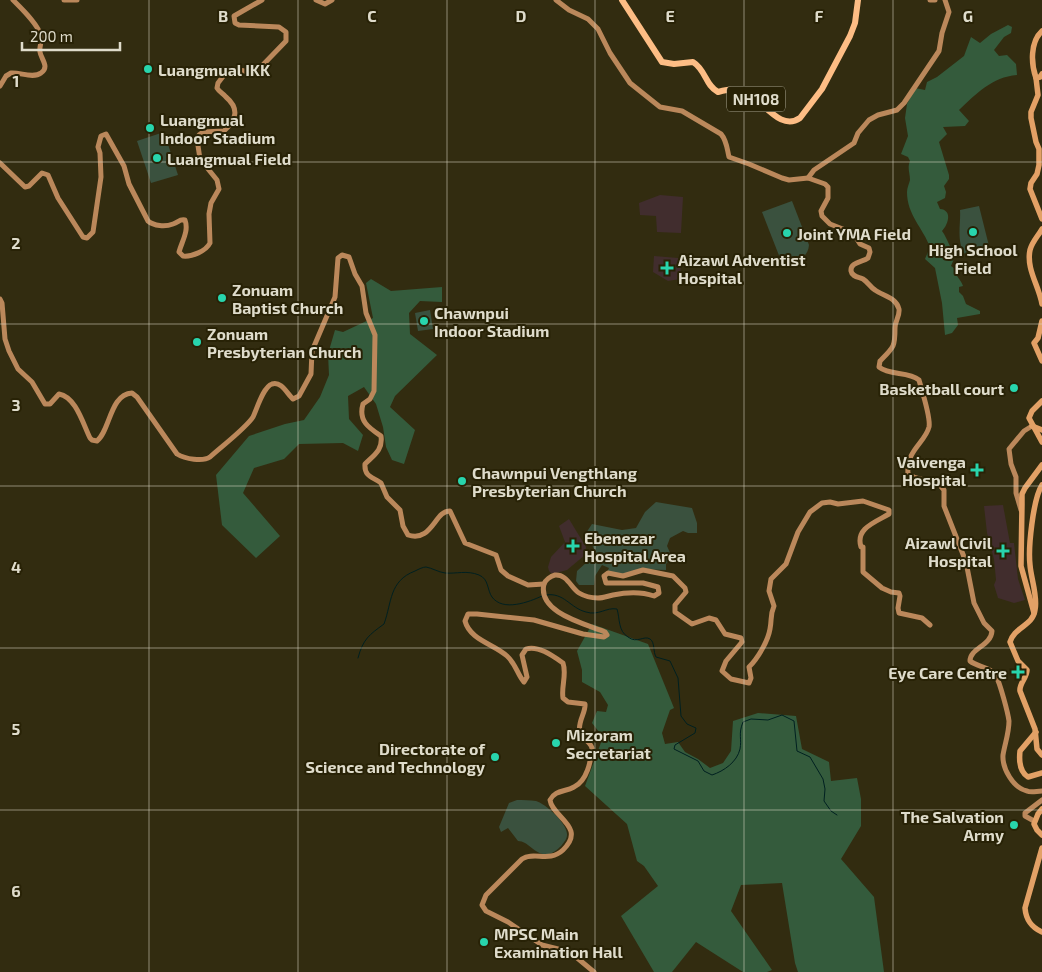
<svg xmlns="http://www.w3.org/2000/svg" width="1042" height="972" font-family="'Exo 2',sans-serif">
<style>
.education{fill:#412d2e}
.medical{fill:#412d2d}
.green{fill:#3a513e}
.forest{fill:#345b3c}
.lines{fill:none;stroke-linecap:round;stroke-linejoin:round}
.stream{stroke:#002020;stroke-width:1}
.secondary{stroke:#bb885b;stroke-width:5}
.primary{stroke:#e3a166;stroke-width:5.5}
.highway{stroke:#fdbd85;stroke-width:6}
.grid{fill:none;stroke:#dfdccb;stroke-width:1;stroke-opacity:0.55}
.poi-dot{fill:#28d5ad;stroke:#282206;stroke-width:2}
.labels{text-anchor:middle;dominant-baseline:central;stroke-width:4;stroke-linejoin:round;paint-order:stroke}
.shield{fill:#282206;stroke:#a8a490;stroke-width:1}
.shield-label{font-size:15px;font-weight:bold;fill:#dfdccb}
.poi-label{font-size:16px;font-weight:bold;fill:#dfdccb;stroke:#282206;text-anchor:start}
.grid-label{font-size:16px;text-anchor:middle;font-weight:bold;fill:#dfdccb;stroke:#282206;stroke-width:4;stroke-linejoin:round;paint-order:stroke}
</style>
<rect width="100%" height="100%" fill="#322c10"/>
<polygon class="education" points="660,195 683,197 681,233 657,232 656,216 640,215 639,203"/>
<g class="medical">
<polygon points="654,256 678,258 681,263 680,279 668,281 653,272"/>
<polygon points="1003,505 1010,543 1014,543 1018,579 1025,600 1014,603 998,598 994,585 996,580 994,559 987,533 984,506"/>
<polygon points="569,519 586,547 585,555 567,570 556,573 551,573 549,571 548,567 551,557 565,542 559,526"/>
</g>
<g class="green">
<polygon points="164,132 178,175 151,183 137,141"/>
<path d="M792,201L809,245C808,258 798,260 787,261L780,258L762,212Z"/>
<path d="M979,206L989,246C986,257 974,257 965,254C956,241 961,224 960,210Z"/>
<polygon points="430,310 433,329 418,331 415,313"/>
<polygon points="656,502 692,508 697,523 697,533 688,533 683,531 670,538 667,546 672,557 666,564 666,570 639,569 622,575 607,572 609,568 602,565 595,576 594,585 579,585 576,581 577,571 587,562 595,551 586,533 592,524 622,530 636,528 645,512"/>
<path d="M517,800C523,800 530,800 536,801C546,804 568,824 567,835C567,839 564,842 562,845C559,848 554,853 549,854C536,857 529,841 518,841L508,828L501,832L499,827L509,803Z"/>
</g>
<g class="forest">
<path d="M1008,25L1012,27L1011,33L1004,37L994,50L999,56L1007,55L1016,64L1017,75C992,77 976,94 959,110L969,121L965,126L943,127L947,134L939,142L949,175V179L944,186L946,192L945,198L937,202L940,209C953,210 948,225 942,231C948,239 949,248 956,254L951,266L955,269C956,278 961,279 963,286L959,287V292L963,296L966,304L980,311V314L957,318L958,325L952,333L945,335L942,303L935,268L925,259L930,247C923,228 907,215 907,192C907,188 909,184 910,180C910,173 907,168 910,161L908,157L901,154L908,136L905,118L907,104L915,88L925,90L927,82L937,77L964,56L971,37L980,43L991,34Z"/>
<polygon points="371,279 391,291 442,287 442,302 420,301 409,313 410,334 437,355 395,396 390,407 415,430 404,464 392,460 386,447 383,427 376,404 364,387 348,396 349,419 363,435 358,451 343,443 299,444 284,459 254,468 243,493 280,536 256,558 222,525 216,475 249,436 285,424 304,420 320,397 329,375 328,354 335,330 343,332 373,318 366,283"/>
<polygon points="592,624 648,644 674,708 670,710 662,733 665,744 678,742 685,752 698,759 710,768 723,763 731,751 733,721 758,713 796,716 802,749 829,762 831,781 857,778 861,799 861,826 841,859 874,897 884,972 798,972 795,963 782,883 741,885 731,911 772,970 767,972 743,972 696,942 672,972 654,972 621,916 658,886 644,866 637,861 627,824 585,786 603,737 592,723 597,711 606,712 608,705 600,692 582,682 582,670 577,651"/>
</g>
<g class="lines">
<g class="stream">
<path d="M546,595C564,592 570,608 586,612C599,616 606,607 617,609C620,619 618,631 628,637C637,644 644,635 650,639C655,642 653,652 656,657L670,661L678,678L681,716L687,724L696,728L695,733L675,745L674,749L698,761L704,771L712,775C724,771 737,762 740,749C742,739 738,734 743,722L751,719L768,720L782,715L794,721L797,751L810,757L823,779L825,789L824,801L831,811L837,815"/>
<path d="M358,658C363,639 369,635 384,624C392,602 389,581 415,571C419,569 423,567 426,567C432,568 438,572 445,573C456,574 467,570 479,575C489,579 487,590 492,597C503,612 529,602 542,596"/>
</g>
<g class="secondary">
<polyline points="64,0 77,0"/>
<polyline points="316,0 325,4 332,0"/>
<path d="M556,0L569,10L588,19L598,29L610,53L630,83L660,107L682,111L721,134C727,141 727,149 729,157L749,164L782,178L789,180L808,178"/>
<polyline points="930,0 935,0"/>
<path d="M945,0L949,12L942,33L939,51L904,103L897,110L878,115L869,120L858,133L854,143L814,170L808,178L825,184L828,187V198L821,211L822,216L830,224L853,233L860,244L869,248L870,252L868,258C863,262 850,262 851,271C852,277 859,277 863,279C868,282 870,287 875,290C883,296 896,297 899,309C900,316 895,321 895,328C895,347 894,347 880,361L879,367C890,376 908,371 919,380C922,391 931,418 929,427C925,443 906,450 908,474C919,482 936,478 944,490V506L966,562L974,603L984,623L992,631C991,646 970,648 970,661C977,667 991,667 996,676C1000,683 1008,713 1009,721C1009,733 1005,743 1003,755C1002,768 1013,788 1027,791C1031,793 1037,791 1042,791"/>
<path d="M0,86L6,76L11,73C20,72 33,79 41,73C50,67 41,59 40,52C39,47 42,42 41,37C40,26 21,8 13,0"/>
<path d="M0,163L25,187L29,186L42,173L48,175L58,198L83,237L87,238L93,232L101,177L100,153L98,147L101,136L106,134L124,166L129,184L148,221C154,226 165,227 173,224C179,222 179,219 185,220C189,231 182,241 179,252L183,256C192,257 206,251 210,243L209,214L211,203L219,189L217,180L200,159L197,139L199,135L203,132L224,131C236,120 240,109 226,97C223,93 220,93 217,88L218,83L228,70C238,67 245,74 257,71L286,41V32L279,27L239,25L235,23L234,16L262,0"/>
<path d="M0,299L2,303L5,339L9,351L18,369L32,382L45,404H50L59,394C76,397 83,424 90,438L92,440L97,441C110,431 110,394 132,393L137,397L177,454C185,459 203,462 210,457C221,447 246,428 253,417C257,409 263,387 272,384C282,381 287,394 293,399L299,396L311,374L312,351L335,297L338,258L342,255L349,257L355,274L362,286L366,313L375,335L374,391L370,399L363,404C358,421 369,428 381,436C383,450 374,455 365,464C364,477 373,477 381,483L387,497L400,510L403,526L408,535C432,543 435,510 450,511L465,543L496,555L501,570L508,576L528,585L544,584"/>
<polyline points="1021,510 1016,493 1016,477 1011,464 1009,449 1024,431 1032,426"/>
<polyline points="1034,821 1025,816 1025,813 1042,800"/>
<path d="M594,972L570,952L542,945L508,922L486,911L482,905L486,895L522,859C534,851 549,863 563,850C587,827 552,817 550,800C555,790 565,792 574,787C587,781 591,761 592,748C590,741 582,739 580,732C577,722 586,713 585,704L568,702L563,698C561,687 567,674 563,663C553,656 538,645 526,649L522,655L527,677L524,682C517,674 516,664 507,656C494,644 470,640 465,621L468,614H477L534,620L583,634L604,637L607,635L605,632C586,624 537,613 544,584C545,580 551,576 555,575C567,574 571,588 579,593C584,596 592,598 598,598C603,598 608,596 613,595C627,592 640,591 654,596L659,593L658,587L643,583H606L604,576L608,573L623,576L643,570L673,576L685,588L686,592L675,605V612L692,624L709,618L716,620L725,634L741,638L742,642L726,661L722,671L731,679L749,683L751,678L749,667C758,658 768,641 770,629C772,619 770,615 774,606L769,591L771,579L786,564L798,532L810,512L822,503L830,502L838,504L863,501L889,510V514C876,522 855,528 861,547H863V572L882,588L891,592L899,593L900,596L898,608L899,613L922,618L930,625"/>
</g>
<g class="primary">
<polyline points="1042,74 1040,77 1036,78 1038,95 1031,112 1031,118 1036,142 1039,149 1039,165 1037,174 1031,183 1030,189 1042,219"/>
<path d="M1036,78C1031,64 1030,42 1042,31"/>
<path d="M1042,229C1038,236 1032,242 1030,250C1026,269 1039,286 1042,304"/>
<polyline points="1042,321 1038,338 1034,343 1042,361"/>
<polyline points="1042,401 1032,411 1029,418 1042,442"/>
<polyline points="1032,426 1042,430"/>
<path d="M1042,485C1033,499 1028,548 1030,565C1031,579 1038,596 1035,610C1033,626 1014,627 1010,642L1018,661L1027,670C1027,678 1019,683 1020,691L1035,729L1037,749L1042,755"/>
<polyline points="1034,613 1021,566 1022,504 1022,494 1025,488 1042,465"/>
<path d="M1036,732L1020,751C1019,760 1020,772 1028,777L1042,773"/>
<polyline points="1042,809 1038,814 1034,824 1037,830 1042,835"/>
<path d="M1042,848L1025,908C1026,920 1031,927 1042,932"/>
</g>
<path class="highway" d="M622,0L662,62L674,64L693,62C706,70 705,85 718,92C725,90 733,88 741,90C761,96 779,133 800,118L822,89L850,36L855,23L858,0"/>
</g>
<path class="grid" d="M149,0V972M298,0V972M447,0V972M595,0V972M744,0V972M893,0V972M0,162H1042M0,324H1042M0,486H1042M0,648H1042M0,810H1042"/>
<g class="poi-dot">
<circle cx="148" cy="69" r="5"/>
<circle cx="150" cy="128" r="5"/>
<circle cx="157" cy="158" r="5"/>
<circle cx="973" cy="232" r="5"/>
<circle cx="787" cy="233" r="5"/>
<path d="M664.5 260.5h5v5h5v5h-5v5h-5v-5h-5v-5h5z"/>
<circle cx="222" cy="298" r="5"/>
<circle cx="424" cy="321" r="5"/>
<circle cx="197" cy="342" r="5"/>
<circle cx="1014" cy="388" r="5"/>
<path d="M974.5 462.5h5v5h5v5h-5v5h-5v-5h-5v-5h5z"/>
<circle cx="462" cy="481" r="5"/>
<path d="M570.5 538.5h5v5h5v5h-5v5h-5v-5h-5v-5h5z"/>
<path d="M1000.5 543.5h5v5h5v5h-5v5h-5v-5h-5v-5h5z"/>
<path d="M1015.5 664.5h5v5h5v5h-5v5h-5v-5h-5v-5h5z"/>
<circle cx="556" cy="743" r="5"/>
<circle cx="495" cy="757" r="5"/>
<circle cx="1014" cy="825" r="5"/>
<circle cx="484" cy="942" r="5"/>
</g>
<g class="labels">
<rect class="shield" x="727" y="86.5" width="58" height="25" rx="4"/>
<g class="shield-label">
<text x="756" y="99">NH108</text>
</g>
<g class="poi-label">
<text x="158" y="69">Luangmual IKK</text>
<text x="160" y="119">Luangmual<tspan x="160" dy="18">Indoor Stadium</tspan></text>
<text x="167" y="158">Luangmual Field</text>
<text x="797" y="233">Joint YMA Field</text>
<text x="973" y="249" text-anchor="middle">High School<tspan x="973" dy="18">Field</tspan></text>
<text x="678" y="259">Aizawl Adventist<tspan x="678" dy="18">Hospital</tspan></text>
<text x="232" y="289">Zonuam<tspan x="232" dy="18">Baptist Church</tspan></text>
<text x="434" y="312">Chawnpui<tspan x="434" dy="18">Indoor Stadium</tspan></text>
<text x="207" y="333">Zonuam<tspan x="207" dy="18">Presbyterian Church</tspan></text>
<text x="1004" y="388" text-anchor="end">Basketball court</text>
<text x="966" y="461" text-anchor="end">Vaivenga<tspan x="966" dy="18">Hospital</tspan></text>
<text x="472" y="472">Chawnpui Vengthlang<tspan x="472" dy="18">Presbyterian Church</tspan></text>
<text x="584" y="537">Ebenezar<tspan x="584" dy="18">Hospital Area</tspan></text>
<text x="992" y="542" text-anchor="end">Aizawl Civil<tspan x="992" dy="18">Hospital</tspan></text>
<text x="1007" y="672" text-anchor="end">Eye Care Centre</text>
<text x="566" y="734">Mizoram<tspan x="566" dy="18">Secretariat</tspan></text>
<text x="485" y="748" text-anchor="end">Directorate of<tspan x="485" dy="18">Science and Technology</tspan></text>
<text x="1004" y="816" text-anchor="end">The Salvation<tspan x="1004" dy="18">Army</tspan></text>
<text x="494" y="933">MPSC Main<tspan x="494" dy="18">Examination Hall</tspan></text>
</g>
</g>
<g class="grid-label">
<text x="223" y="22">B</text>
<text x="372" y="22">C</text>
<text x="521" y="22">D</text>
<text x="670" y="22">E</text>
<text x="819" y="22">F</text>
<text x="968" y="22">G</text>
<text x="16" y="87">1</text>
<text x="16" y="249">2</text>
<text x="16" y="411">3</text>
<text x="16" y="573">4</text>
<text x="16" y="735">5</text>
<text x="16" y="897">6</text>
</g>
<path d="M22 42v8h98v-8" fill="none" stroke="#dfdccb" stroke-width="2.5"/>
<text x="30" y="42" font-size="15" fill="#dfdccb" stroke="#282206" stroke-width="4" paint-order="stroke">200 m</text>
</svg>
